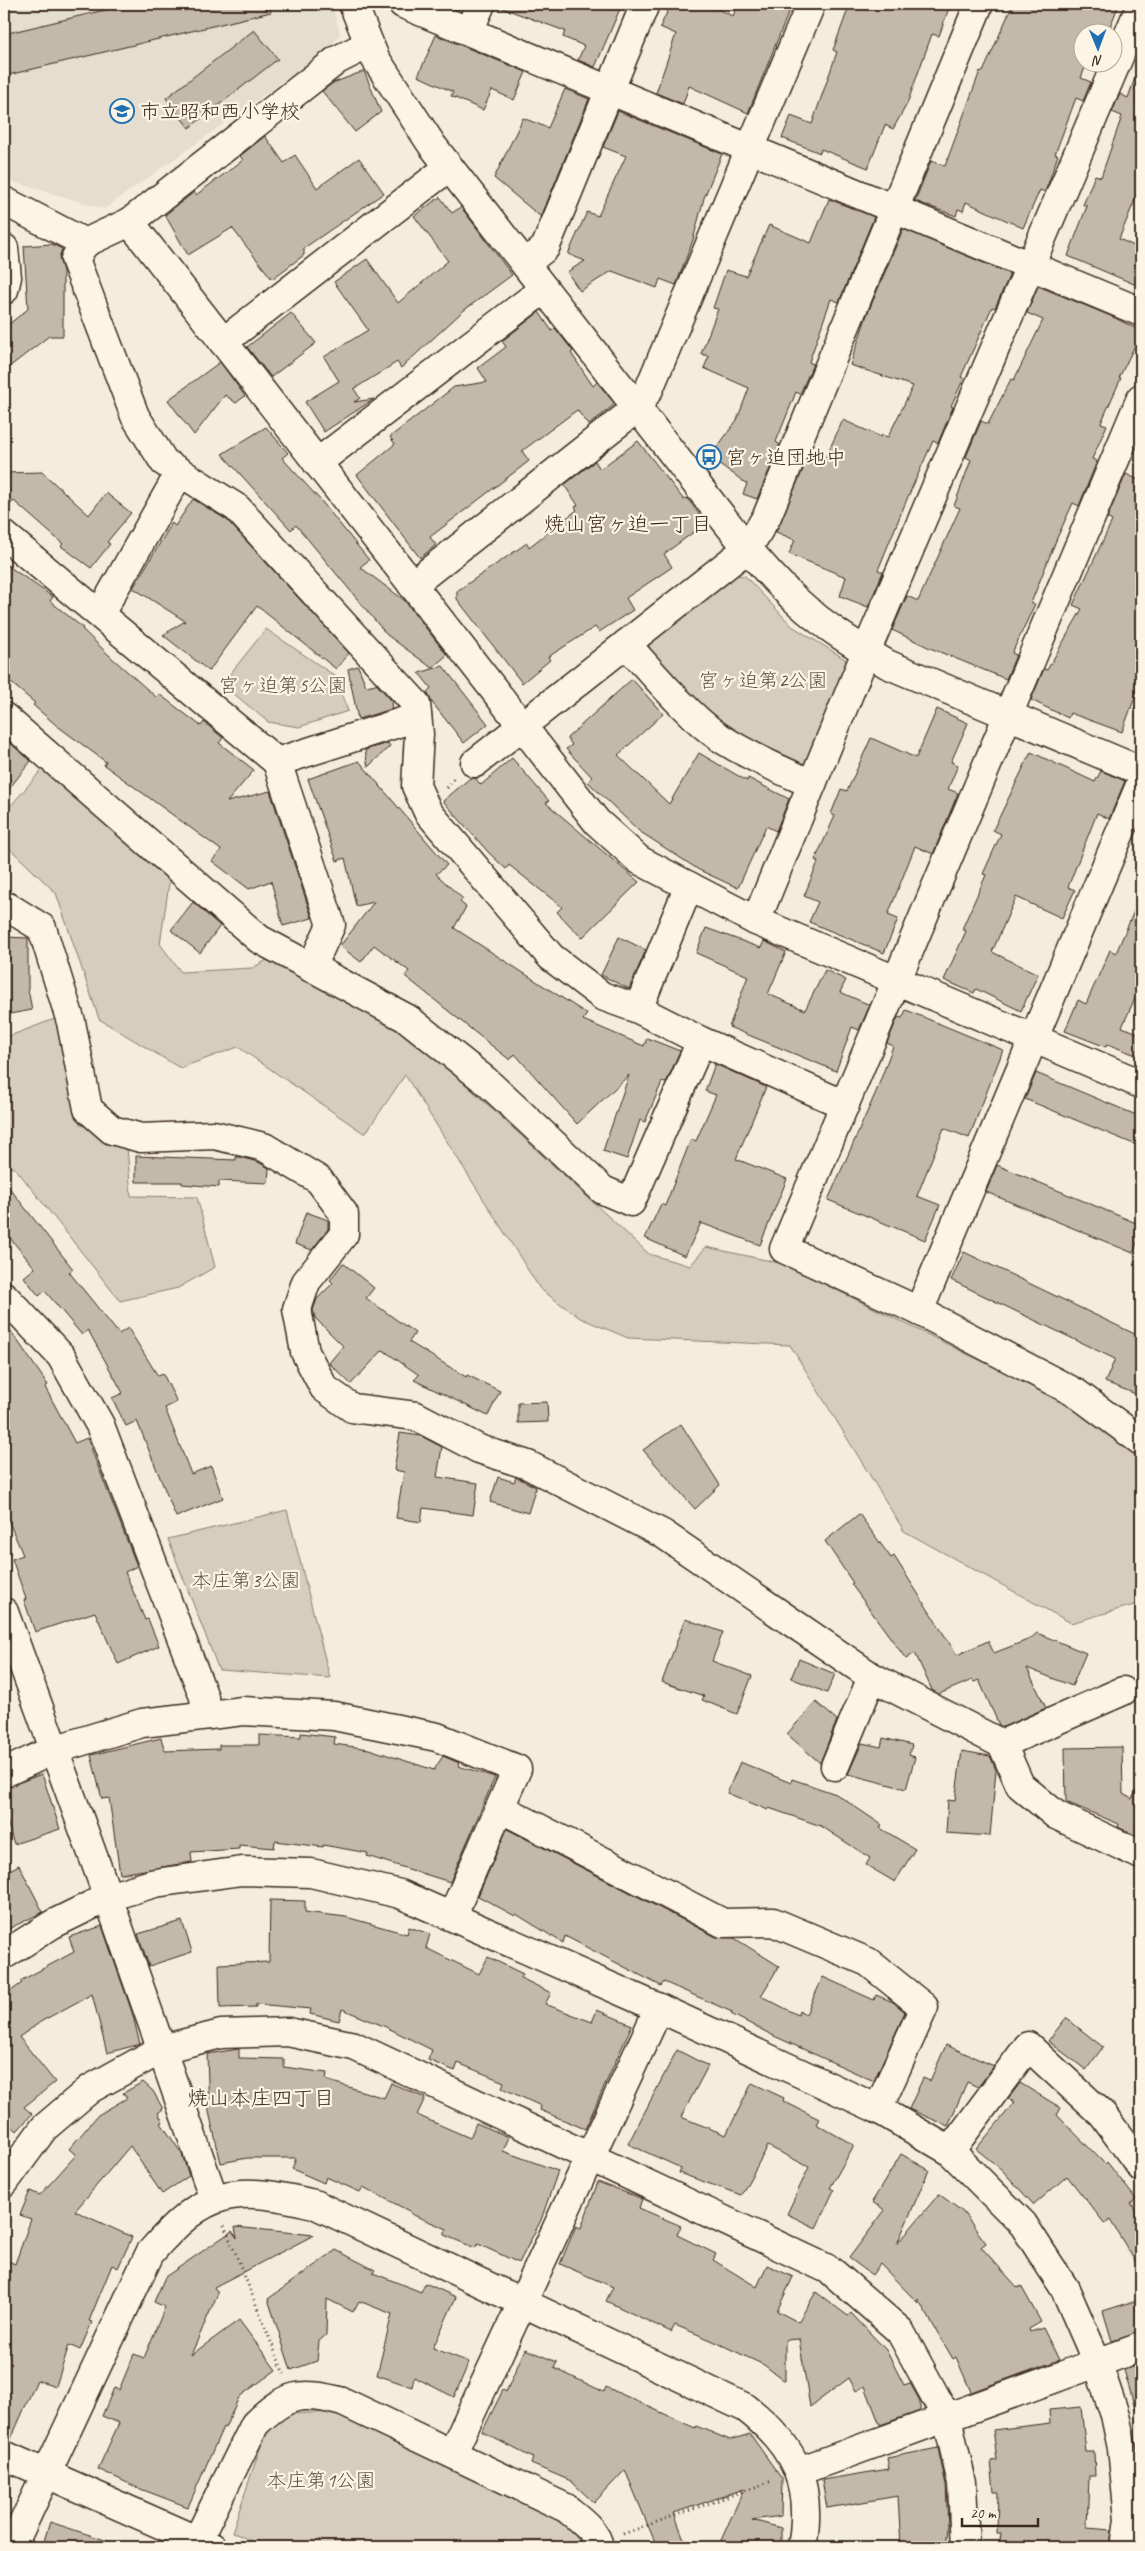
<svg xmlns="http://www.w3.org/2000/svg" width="1145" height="2551" font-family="Caveat,'Klee One',sans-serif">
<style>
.built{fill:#e5ddce}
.green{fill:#d6cdbd;stroke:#887c6e}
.building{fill:#c3b9aa;stroke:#3b2a1e}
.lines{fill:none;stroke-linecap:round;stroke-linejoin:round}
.minor-casing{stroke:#3b2a1e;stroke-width:31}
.path{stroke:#3b2a1e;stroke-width:3;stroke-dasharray:1 4;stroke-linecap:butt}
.minor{stroke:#fcf5e5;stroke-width:28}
.labels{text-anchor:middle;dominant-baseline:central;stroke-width:4.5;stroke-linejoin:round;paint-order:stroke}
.poi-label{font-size:20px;fill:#3b2a1e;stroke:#fcf5e5;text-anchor:start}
.park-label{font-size:20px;fill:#625346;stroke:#fcf5e5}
.neighbourhood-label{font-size:21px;fill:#3b2a1e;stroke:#fcf5e5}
</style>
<rect width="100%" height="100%" fill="#f4eddd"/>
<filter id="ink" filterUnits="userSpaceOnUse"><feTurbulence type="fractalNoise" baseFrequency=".02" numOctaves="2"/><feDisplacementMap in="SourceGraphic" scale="10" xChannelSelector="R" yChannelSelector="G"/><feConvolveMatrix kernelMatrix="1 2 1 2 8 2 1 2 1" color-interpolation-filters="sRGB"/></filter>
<g filter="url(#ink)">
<polygon class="built" points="4,4 332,4 340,34 330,48 104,209 14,182 4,175"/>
<g class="green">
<polygon points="729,574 745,576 792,626 845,659 848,676 810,762 801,766 726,731 649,653 649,640"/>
<polygon points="266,629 335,676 348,711 299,727 268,722 222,684"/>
<polygon points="44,767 170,877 160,944 181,972 252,968 267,960 407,1030 649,1254 690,1266 706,1247 784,1264 1075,1407 1141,1453 1141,1603 1071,1623 904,1531 790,1345 628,1338 580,1318 540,1289 405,1075 365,1134 238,1047 180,1068 99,1019 56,893 4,843 4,806 8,809"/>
<polygon points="57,1018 80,1124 127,1147 131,1196 197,1197 215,1267 178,1288 120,1301 16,1169 4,1165 4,1038"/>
<polygon points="287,1510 330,1678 219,1670 168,1539"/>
<polygon points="332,2412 572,2521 589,2547 264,2547 232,2532 266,2430 289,2414"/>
</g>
<g class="building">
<polygon points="130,4 270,4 271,12 4,76 4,34"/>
<polygon points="497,4 622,4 595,67 578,60 584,46 563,37 565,31 497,6"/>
<polygon points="671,4 706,4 733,16 738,4 792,4 748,113 689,86 683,104 656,93 676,34 660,27"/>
<polygon points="850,4 934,4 949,8 939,36 932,34 907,104 893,129 885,125 868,168 821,149 820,153 782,138 791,116 812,124 837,52 833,50"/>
<polygon points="1013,4 1119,4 1108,32 1082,32 1082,62 1087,62 1081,78 1091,82 1083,101 1076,98 1055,154 1058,155 1048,184 1045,192 1040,190 1023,228 966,202 963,211 958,209 956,216 915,201 931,161 945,166 980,71 983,72"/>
<polygon points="254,30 278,59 189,128 166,98"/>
<polygon points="436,35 526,72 514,100 492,90 483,110 451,96 453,92 418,76"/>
<polygon points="1138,69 1141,70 1141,185 1119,239 1141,249 1141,287 1068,256 1087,206 1083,205 1095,175 1101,177 1122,116 1112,112 1120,94 1128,98"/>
<polygon points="364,71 381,112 355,132 322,91 333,83"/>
<polygon points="565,89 589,99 541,217 494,178 523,118 548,128"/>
<polygon points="618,111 722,154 704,198 693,240 676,285 660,279 657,288 612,271 580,291 567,272 585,261 568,254 587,212 598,216 626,156 603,147"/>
<polygon points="265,136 284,163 295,155 317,188 359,158 384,193 304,248 304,255 272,279 232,228 188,255 165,215 194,192 196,195 243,160 240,156"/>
<polygon points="440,197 452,213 461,207 512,275 463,311 401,368 397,362 354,389 360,398 354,402 374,399 324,432 305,402 339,381 324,357 368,330 334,282 367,259 398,303 448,261 414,216"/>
<polygon points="829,199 874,217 839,302 831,299 809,362 813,364 800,394 796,392 776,442 779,444 779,447 757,499 743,494 747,484 710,457 737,420 749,388 704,368 709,356 701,354 718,309 713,308 726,270 746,276 769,225 811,243"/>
<polygon points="903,229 1010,274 995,308 992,307 961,377 964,378 951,406 953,407 938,443 933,441 907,499 878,570 883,572 868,607 840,596 846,577 789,554 795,540 776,532 807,460 821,467 843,420 881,437 882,435 888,437 913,386 850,365 867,315"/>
<polygon points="52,244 62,249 59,258 63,271 63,336 49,336 4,371 4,328 28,309 24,246"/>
<polygon points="1038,286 1113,317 1141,331 1141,333 1119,378 1121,378 1101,423 1107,425 1092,459 1097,461 1079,506 1073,503 1057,538 1031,603 1035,604 1012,653 1016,655 1006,679 930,648 892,630 907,596 918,601 960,508 954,506 971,460 966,457 981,421 988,424 1011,379 1014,380 1043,320 1027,313"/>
<polygon points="539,312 552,331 555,328 573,351 571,353 593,386 597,382 615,404 589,425 577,410 522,451 529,461 430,537 436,545 420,558 357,475 395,444 390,437 454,387 487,382 478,368 506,347 502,341"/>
<polygon points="291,313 316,343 271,377 247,347"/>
<polygon points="220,362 245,396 236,403 225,395 194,435 168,400"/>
<polygon points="266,427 288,453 282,458 322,502 369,560 360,567 404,600 447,655 432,668 387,635 296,525 291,530 222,454"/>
<polygon points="638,441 684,500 687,498 706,523 664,554 672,567 626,598 633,610 599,632 595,627 548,657 550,660 522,683 457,599 457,591 527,543 529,547 577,510 575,507 578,505 564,485 595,461 600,469"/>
<polygon points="42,472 89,515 106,493 131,513 107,542 110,544 91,568 61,546 63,544 14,501 4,510 4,473"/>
<polygon points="1126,474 1141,481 1141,573 1134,589 1141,592 1141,681 1122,732 1070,713 1068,718 1031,700 1044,669 1047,670 1082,609 1073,605 1112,521 1107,518"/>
<polygon points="193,499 227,520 349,653 336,669 257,606 209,671 163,635 185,621 133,588 172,523 175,526"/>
<polygon points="4,563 53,597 50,601 83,628 82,629 112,658 156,697 159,694 201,726 204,722 223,738 219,743 254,770 227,802 270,791 312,918 283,926 271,881 249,889 212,861 221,850 104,765 106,762 56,725 33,705 35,703 4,677"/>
<polygon points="358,666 366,686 376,684 393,702 391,703 392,709 358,719 348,669"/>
<polygon points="443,666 488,724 464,743 431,701 427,692 431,688 419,673"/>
<polygon points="632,679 663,714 618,755 669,804 699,753 747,781 748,778 789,799 776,831 766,826 738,888 699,870 639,831 588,782 592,777 566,749 572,745 567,738"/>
<polygon points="937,709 968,723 951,762 958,765 948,789 958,793 933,854 915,846 888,915 898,919 884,953 809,922 818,902 804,896 818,862 815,860 835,816 831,814 841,789 847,791 871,738 916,758"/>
<polygon points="4,738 31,761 4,795"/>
<polygon points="388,743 390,746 368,767 365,750"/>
<polygon points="1031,752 1095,782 1101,771 1125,781 1109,819 1097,813 1068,887 1075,890 1062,918 1016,897 992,952 1038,974 1021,1011 976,989 974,993 944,980 966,931 962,929 986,875 983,874 1001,834 993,830"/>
<polygon points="512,758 549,801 546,803 639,882 582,938 557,912 562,907 509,865 506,869 489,853 443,801 470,778 475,778 481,785"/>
<polygon points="359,761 447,865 436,874 463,899 460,902 466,907 454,928 587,1014 583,1020 644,1046 647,1038 680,1051 666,1083 662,1082 645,1122 640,1120 627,1159 603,1151 629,1075 577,1124 515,1054 510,1060 487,1042 405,976 409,971 374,945 361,962 340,946 374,902 356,906 345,858 337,861 308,779"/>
<polygon points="1141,895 1141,985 1122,1027 1141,1034 1141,1057 1107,1044 1106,1047 1065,1031 1078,1000 1086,1004 1110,950 1116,953"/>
<polygon points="193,902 220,926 200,953 171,930"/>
<polygon points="706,928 761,948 764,941 786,952 768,994 805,1010 825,970 846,980 840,992 870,1005 859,1030 852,1027 836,1071 729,1027 748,976 696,953"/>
<polygon points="4,937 28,938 28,989 32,1010 4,1015"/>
<polygon points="619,937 646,950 629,989 601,975"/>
<polygon points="906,1010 1003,1050 969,1138 944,1128 917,1196 940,1205 925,1240 828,1200 876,1092 893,1046 887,1043 898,1017 902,1018"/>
<polygon points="715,1064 766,1087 736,1159 787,1179 760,1245 701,1223 685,1256 645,1238 661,1204 665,1206 691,1139 696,1141 716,1095 705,1091"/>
<polygon points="1036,1073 1141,1117 1141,1147 1025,1099"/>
<polygon points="136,1156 236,1160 236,1157 239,1157 258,1162 269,1168 268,1183 219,1181 219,1187 182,1184 182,1182 136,1182"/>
<polygon points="997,1165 1141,1225 1141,1233 1133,1253 986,1192"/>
<polygon points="4,1181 73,1269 69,1272 119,1334 128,1328 158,1376 163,1374 177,1402 165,1408 191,1474 211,1466 223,1498 176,1517 137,1421 126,1426 112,1398 123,1393 88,1330 82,1335 45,1291 39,1296 24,1277 35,1268 4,1231"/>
<polygon points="306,1212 328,1220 328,1229 312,1250 295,1244"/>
<polygon points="964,1252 1141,1337 1141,1396 1105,1382 1115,1359 951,1280"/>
<polygon points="343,1263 374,1288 366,1298 415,1333 409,1342 466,1377 467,1375 500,1391 488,1416 414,1380 419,1375 383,1350 351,1384 329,1363 343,1346 315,1318 313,1310 317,1299 333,1283 330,1280"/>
<polygon points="4,1321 48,1385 45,1387 75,1443 87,1438 137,1566 125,1572 145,1620 148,1619 159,1646 118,1664 95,1612 35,1632 24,1600 26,1599 12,1559 23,1555 4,1510"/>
<polygon points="547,1402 548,1422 518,1423 518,1403"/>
<polygon points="681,1424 720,1485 695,1509 643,1450"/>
<polygon points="400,1433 421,1436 442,1447 437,1477 478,1483 473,1515 423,1508 421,1522 396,1518 404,1472 394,1470"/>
<polygon points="498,1477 514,1482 516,1477 536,1487 528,1513 490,1502"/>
<polygon points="859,1514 891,1558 894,1556 957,1655 988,1641 994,1653 1030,1639 1037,1633 1086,1653 1072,1686 1027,1668 1046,1708 1003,1727 999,1725 979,1680 974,1682 972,1680 939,1694 932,1690 915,1653 906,1659 851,1584 853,1583 825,1541"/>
<polygon points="685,1619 723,1632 712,1661 752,1676 737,1714 702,1700 704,1696 662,1682"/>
<polygon points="799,1659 835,1674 827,1693 791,1678"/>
<polygon points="816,1702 837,1720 820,1763 787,1734"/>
<polygon points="301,1733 335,1737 334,1744 369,1749 434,1770 443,1756 459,1763 458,1766 495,1777 450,1882 367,1856 368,1853 323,1845 323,1847 275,1841 274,1848 239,1845 239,1849 191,1852 192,1862 120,1874 109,1798 102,1799 91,1755 161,1738 165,1751 219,1749 219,1745 259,1745 259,1735 301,1737"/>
<polygon points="883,1738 912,1745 909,1755 915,1757 906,1789 848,1774 862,1743 881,1747"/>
<polygon points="1122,1747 1123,1794 1132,1799 1141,1782 1141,1838 1118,1827 1119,1824 1066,1802 1065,1748"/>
<polygon points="962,1751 990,1756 996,1770 990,1836 946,1833 948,1800 955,1801"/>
<polygon points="740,1762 791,1783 792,1779 836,1794 882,1825 880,1828 915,1849 895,1882 866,1865 870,1858 821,1826 769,1808 768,1810 727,1793"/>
<polygon points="42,1774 60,1829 14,1844 4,1812 4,1788"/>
<polygon points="507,1829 716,1937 734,1938 779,1966 761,1996 798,2015 799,2011 806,2014 823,1977 874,2000 876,1995 893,2002 905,2012 874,2081 774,2036 731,2014 732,2012 664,1982 661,1986 565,1936 563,1943 516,1914 515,1916 478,1896"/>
<polygon points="19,1865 43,1912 4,1931 4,1873"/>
<polygon points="270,1900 305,1901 305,1912 346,1917 407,1934 409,1927 430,1934 426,1948 479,1974 488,1957 523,1974 521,1978 551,1993 545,2004 592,2022 597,2010 632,2025 585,2129 540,2110 541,2106 502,2088 504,2082 458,2063 455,2071 428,2060 432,2050 386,2027 342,2009 339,2021 310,2014 311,2009 256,2004 256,2007 220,2008 219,1964 269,1962"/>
<polygon points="182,1921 192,1952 149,1966 138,1934"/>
<polygon points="102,1926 132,2012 140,2044 107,2053 92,1994 42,2021 19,2037 55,2082 24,2107 32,2114 17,2131 6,2121 4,2123 4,1996 22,1983 20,1981 74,1952 69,1937"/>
<polygon points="1066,2018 1103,2047 1086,2070 1048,2041"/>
<polygon points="946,2045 994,2066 978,2087 967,2082 948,2126 909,2109 923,2078 930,2081"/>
<polygon points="239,2049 239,2058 284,2059 284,2067 327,2073 326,2080 384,2098 391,2083 425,2098 417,2115 470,2138 476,2123 509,2137 503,2151 558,2171 541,2220 519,2263 478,2244 475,2248 444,2235 447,2229 411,2214 411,2212 363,2187 360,2192 326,2177 324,2183 292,2169 296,2158 247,2158 221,2163 209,2112 207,2054"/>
<polygon points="677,2050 708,2066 681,2117 726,2135 752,2083 784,2098 783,2101 819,2119 816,2124 854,2145 830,2188 834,2190 816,2228 787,2214 809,2167 768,2146 741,2195 679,2173 681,2168 628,2144"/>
<polygon points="143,2082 153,2091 163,2109 158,2113 163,2122 161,2123 182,2154 189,2176 162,2194 130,2146 75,2211 132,2237 118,2268 112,2265 89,2321 92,2322 80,2350 69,2345 56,2386 37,2380 10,2441 4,2440 4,2259 15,2264 31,2219 20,2215 30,2191 40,2195 76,2155 69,2149 98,2115 127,2098 123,2093"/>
<polygon points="1020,2083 1061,2108 1057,2115 1105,2164 1107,2162 1136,2199 1131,2203 1141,2219 1141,2271 1110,2220 1105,2224 1067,2176 1034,2205 1001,2169 976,2149 1015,2102 1008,2099"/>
<polygon points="901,2154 929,2170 897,2244 939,2194 963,2212 986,2243 981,2247 1018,2288 1021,2286 1041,2322 1029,2329 1030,2332 1043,2328 1059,2360 971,2392 956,2357 953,2359 918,2299 918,2303 880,2264 872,2275 849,2258 885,2210 872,2202"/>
<polygon points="598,2182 642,2199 639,2208 681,2226 677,2235 716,2254 713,2260 757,2287 767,2265 793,2277 777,2311 798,2322 816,2292 848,2316 851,2313 886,2350 904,2385 910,2383 920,2401 920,2411 880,2425 865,2386 856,2391 849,2378 810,2407 799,2339 785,2340 785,2381 764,2365 711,2340 675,2325 671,2332 606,2301 613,2287 560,2264 576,2226 581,2228"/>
<polygon points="235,2227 314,2235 214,2287 218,2293 191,2355 239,2320 276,2370 239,2397 225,2428 223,2427 188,2507 138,2488 98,2469 119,2423 102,2416 114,2388 119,2390 134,2354 144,2358 165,2307 154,2302 165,2277 232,2231 237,2238"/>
<polygon points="336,2250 375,2270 373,2273 421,2292 425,2283 456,2297 433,2348 469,2362 454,2397 414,2377 412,2387 377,2375 392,2314 359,2301 353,2312 327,2299 326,2335 319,2341 317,2361 291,2370 268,2299"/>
<polygon points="1141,2299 1141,2332 1112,2341 1103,2311"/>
<polygon points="525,2349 557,2362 554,2368 604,2392 606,2387 695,2428 696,2426 730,2440 750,2434 782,2479 781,2516 752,2520 781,2528 781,2547 718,2547 744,2489 674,2513 687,2547 657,2547 625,2470 594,2503 571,2481 531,2464 533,2458 482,2432 503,2390 506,2392"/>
<polygon points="1141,2364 1141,2407 1135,2408 1124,2370"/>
<polygon points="1081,2407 1086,2452 1094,2452 1095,2476 1089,2476 1087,2528 1112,2530 1110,2547 999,2547 1001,2533 997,2533 998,2492 994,2492 991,2461 997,2460 993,2430 1050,2423 1049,2410"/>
<polygon points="938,2448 946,2485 948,2528 946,2547 901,2547 898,2496 827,2508 822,2480 889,2469 887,2458"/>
<polygon points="50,2522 114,2543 114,2547 42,2547"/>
</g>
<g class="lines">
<defs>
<g id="minor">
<path d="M353,4L375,58L432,145L716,509C742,542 768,575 799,603C825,627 857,646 887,664L1141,771"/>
<polyline points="403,4 1141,312"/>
<polyline points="469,31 481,4"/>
<polyline points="4,201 85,243 130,222 337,60 369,44"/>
<polyline points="130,222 597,822 639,860 756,921 1141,1084"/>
<polyline points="85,243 75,259 135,416 164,462 237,508 416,704 419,734 416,786 428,812 551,957 602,996 638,1009 701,1041 845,1105"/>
<polyline points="4,248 7,277 4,290"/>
<polyline points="525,264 545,248 645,4"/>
<polyline points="223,342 449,167"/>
<polyline points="1141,398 784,1249 919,1311 1076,1393 1141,1441"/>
<polyline points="317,463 544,289"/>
<polyline points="4,535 277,762 331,925 311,968"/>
<polyline points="412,585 637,408 649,389 811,4"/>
<polyline points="100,614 180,472"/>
<path d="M626,644C653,673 687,715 719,737C748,756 781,770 812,784"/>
<polyline points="4,717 259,939 408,1019 486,1081 603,1190 631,1202 701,1041"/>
<polyline points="277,762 417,717"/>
<polyline points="475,763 748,548 767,516 979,4"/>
<polyline points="4,907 8,907 42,928 71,1022 88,1109 112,1130 141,1138 214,1135 264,1147 319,1180 344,1214 344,1234 306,1282 297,1309 305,1352 324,1388 352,1408 416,1416 479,1449 528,1465 663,1534 872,1677 1002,1744 1020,1785 1056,1815 1141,1855"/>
<polyline points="756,921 866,652 1141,5"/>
<polyline points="638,1009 689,886"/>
<polyline points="4,1296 61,1356 100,1425 204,1697 206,1715"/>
<polyline points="919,1311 1141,783"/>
<polyline points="4,1612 108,1897 214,2199"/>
<polyline points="1002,1744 1123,1691"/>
<polyline points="835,1766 872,1677"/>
<polyline points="4,1773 53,1750 142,1723 243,1711 334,1716 437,1737 517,1769 452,1916"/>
<polyline points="500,1808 723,1923 773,1922 868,1962 924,2007 878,2109"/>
<polyline points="4,1955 53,1924 108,1897 155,1883 242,1871 311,1873 400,1894 659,2008 878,2109 950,2151 1023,2224 1065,2289 1097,2362 1115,2415 1122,2448 1129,2519 1125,2547"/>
<polyline points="950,2151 1028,2046 1103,2115 1141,2167"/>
<polyline points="4,2183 44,2128 90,2089 162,2049 221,2034 288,2032 354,2046 830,2270 900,2331 947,2418 962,2483 965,2547"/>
<polyline points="453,2452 659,2008"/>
<polyline points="4,2455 212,2547"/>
<polyline points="799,2471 1141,2347"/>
<path d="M12,2547L150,2253C206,2188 233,2185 314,2204L746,2408C796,2447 813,2485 802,2547"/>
<path d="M194,2547L255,2424C287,2393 301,2391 343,2402L566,2508C578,2518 597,2531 599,2547"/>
</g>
</defs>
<use href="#minor" class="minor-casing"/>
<g class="path">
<polyline points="447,788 455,777"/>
<polyline points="224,2225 284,2374"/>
<polyline points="623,2534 772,2481"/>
</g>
<use href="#minor" class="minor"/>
</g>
</g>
<defs>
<symbol id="school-ring" viewBox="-11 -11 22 22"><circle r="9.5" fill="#fcf5e5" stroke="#1f6fb2" stroke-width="1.5"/><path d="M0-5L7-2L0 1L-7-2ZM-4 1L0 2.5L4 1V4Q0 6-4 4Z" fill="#1f6fb2"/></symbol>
<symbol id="bus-ring" viewBox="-11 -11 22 22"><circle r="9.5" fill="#fcf5e5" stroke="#1f6fb2" stroke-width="1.5"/><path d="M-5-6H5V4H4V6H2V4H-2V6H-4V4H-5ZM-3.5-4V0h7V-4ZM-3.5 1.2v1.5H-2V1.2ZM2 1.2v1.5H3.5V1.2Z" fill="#1f6fb2"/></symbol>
</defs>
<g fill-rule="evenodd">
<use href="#school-ring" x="108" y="97" width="28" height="28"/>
<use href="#bus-ring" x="695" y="443" width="28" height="28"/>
</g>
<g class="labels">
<g class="poi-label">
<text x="140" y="111">市立昭和西小学校</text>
<text x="726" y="457">宮ヶ迫団地中</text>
</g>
<g class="park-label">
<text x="763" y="680">宮ヶ迫第2公園</text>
<text x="283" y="685">宮ヶ迫第5公園</text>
<text x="246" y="1580">本庄第3公園</text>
<text x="321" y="2480">本庄第1公園</text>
</g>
<g class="neighbourhood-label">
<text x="628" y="524">焼山宮ヶ迫一丁目</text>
<text x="261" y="2098">焼山本庄四丁目</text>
</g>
</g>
<rect width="1145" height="2551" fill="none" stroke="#fcf5e5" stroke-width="20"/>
<rect x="10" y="10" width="1125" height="2531" fill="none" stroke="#3b2a1e" stroke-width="2" filter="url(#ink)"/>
<g transform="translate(1098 48) rotate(179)"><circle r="24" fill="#fcf5e5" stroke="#afa495"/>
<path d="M0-4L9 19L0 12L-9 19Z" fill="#1f6fb2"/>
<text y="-8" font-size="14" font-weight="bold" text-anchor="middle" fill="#3b2a1e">N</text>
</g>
<path d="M962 2518v8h76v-8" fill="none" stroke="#3b2a1e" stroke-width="2.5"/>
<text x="970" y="2518" font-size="15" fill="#3b2a1e" stroke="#fcf5e5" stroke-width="4" paint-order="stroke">20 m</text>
</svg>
